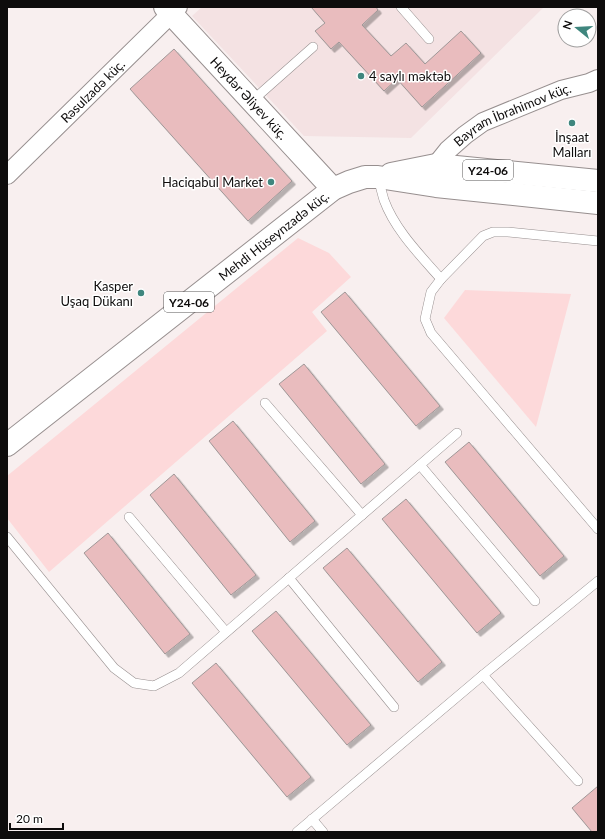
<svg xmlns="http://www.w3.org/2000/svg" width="605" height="839" font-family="Lato,sans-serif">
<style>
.built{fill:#f4e2e3}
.green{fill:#fdd9da}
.building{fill:#e9bcbe;stroke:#9f9797;filter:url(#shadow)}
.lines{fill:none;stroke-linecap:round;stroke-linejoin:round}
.service-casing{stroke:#978f8f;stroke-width:10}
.minor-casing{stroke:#978f8f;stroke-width:20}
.secondary-casing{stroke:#978f8f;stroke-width:24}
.primary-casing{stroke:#978f8f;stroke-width:24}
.service{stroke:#fff;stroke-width:9}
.minor{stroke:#fff;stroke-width:18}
.secondary{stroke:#fff;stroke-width:22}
.primary{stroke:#fff;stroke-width:22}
.poi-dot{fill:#3f867e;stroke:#fff;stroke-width:1.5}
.labels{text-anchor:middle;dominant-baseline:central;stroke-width:3;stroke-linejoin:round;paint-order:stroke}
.shield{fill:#fff;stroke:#565555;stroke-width:1}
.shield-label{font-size:12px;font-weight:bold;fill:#0e0c0c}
.poi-label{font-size:13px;fill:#0e0c0c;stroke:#fff;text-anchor:end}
.street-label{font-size:13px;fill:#0e0c0c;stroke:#fff}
</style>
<defs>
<filter id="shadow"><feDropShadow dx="3.5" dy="3.5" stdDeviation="0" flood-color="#0004"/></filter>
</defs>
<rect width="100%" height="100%" fill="#f8efef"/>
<polygon class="built" points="202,7 544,7 411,138 304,136 192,16"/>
<g class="green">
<polygon points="298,238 329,253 351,277 312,312 327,331 49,572 7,518 7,476"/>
<polygon points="465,290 571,294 536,427 444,318"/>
</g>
<g class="building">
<polygon points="311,7 376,7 378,10 362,25 391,56 406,43 425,64 461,31 481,53 422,107 397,79 384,91 339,42 331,49 315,31 325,23"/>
<polygon points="174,49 292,181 248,221 130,89"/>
<polygon points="345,292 440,406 416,426 321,312"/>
<polygon points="304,364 385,464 361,484 279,384"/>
<polygon points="233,421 315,521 290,542 209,441"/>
<polygon points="469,442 564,556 540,576 445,462"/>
<polygon points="174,474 256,575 231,595 150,495"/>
<polygon points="406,499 501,613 477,633 382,519"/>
<polygon points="108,533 190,634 165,654 84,553"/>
<polygon points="347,548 442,662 418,682 323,568"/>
<polygon points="276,611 371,725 347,745 252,631"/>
<polygon points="216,663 311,777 287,797 192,683"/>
<polygon points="598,786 598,832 592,832 572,808"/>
</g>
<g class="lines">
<defs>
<g id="service">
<polyline points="401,7 429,39"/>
<polyline points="252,101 313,47"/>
<path d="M378,178C380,185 382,193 384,200C395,230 420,255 441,279"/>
<polyline points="598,241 508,232 493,232 483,236 441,279 431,292 425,319 431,333 598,529"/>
<polyline points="265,403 362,515"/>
<polyline points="420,465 535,601"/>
<polyline points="129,517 226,632"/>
<polyline points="7,537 114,668 134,683 154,686 179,673 457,433"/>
<polyline points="289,578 394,707"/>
<polyline points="483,675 578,781"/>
<polyline points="312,819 323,832"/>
<polyline points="297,832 483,675 598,581"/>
</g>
<g id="minor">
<path id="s1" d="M436,165L448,150L465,135L483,122L561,90L589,83L598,79"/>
<path id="s2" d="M7,175L178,7"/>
</g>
<g id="secondary">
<path id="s3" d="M165,7L333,189"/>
</g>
<g id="primary">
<polyline points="391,174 436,165 598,181"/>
<path id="s4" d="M7,445L333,189L349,182L365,177H378L436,186L598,203"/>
</g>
</defs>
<use href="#service" class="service-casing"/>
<use href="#minor" class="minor-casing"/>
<use href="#secondary" class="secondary-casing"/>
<use href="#primary" class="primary-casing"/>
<use href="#service" class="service"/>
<use href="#minor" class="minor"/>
<use href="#secondary" class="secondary"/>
<use href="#primary" class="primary"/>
</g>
<g class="poi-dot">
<circle cx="361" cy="76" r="4"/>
<circle cx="572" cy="123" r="4"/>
<circle cx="271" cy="182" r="4"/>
<circle cx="141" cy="293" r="4"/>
</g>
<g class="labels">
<g class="shield">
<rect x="463" y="160" width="50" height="20" rx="3"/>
<rect x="164" y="292" width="50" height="20" rx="3"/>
</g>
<g class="shield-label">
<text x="488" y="170">Y24-06</text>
<text x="189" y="302">Y24-06</text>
</g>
<g class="poi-label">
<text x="369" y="76" text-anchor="start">4 saylı məktəb</text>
<text x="572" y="137" text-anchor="middle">İnşaat<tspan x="572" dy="15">Malları</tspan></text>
<text x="263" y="182">Haciqabul Market</text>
<text x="133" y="286">Kasper<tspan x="133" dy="15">Uşaq Dükanı</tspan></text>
</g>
<g class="street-label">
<text stroke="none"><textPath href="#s2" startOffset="120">Rəsulzadə küç.</textPath></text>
<text stroke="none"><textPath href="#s3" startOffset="124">Heydər Əliyev küç.</textPath></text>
<text stroke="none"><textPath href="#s1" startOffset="94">Bayram İbrahimov küç.</textPath></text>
<text stroke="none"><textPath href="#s4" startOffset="339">Mehdi Hüseynzadə küç.</textPath></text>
</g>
</g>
<rect width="605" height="839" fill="none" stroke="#0e0c0c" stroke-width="16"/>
<g transform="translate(577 28) rotate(288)"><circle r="19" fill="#ffffff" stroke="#9f9e9e"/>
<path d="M0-3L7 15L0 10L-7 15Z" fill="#3f867e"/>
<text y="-6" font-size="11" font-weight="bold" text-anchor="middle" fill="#0e0c0c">N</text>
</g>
<path d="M10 823v6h53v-6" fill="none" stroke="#0e0c0c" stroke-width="2"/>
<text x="16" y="823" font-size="12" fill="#0e0c0c" stroke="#ffffff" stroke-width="3" paint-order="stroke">20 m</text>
</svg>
